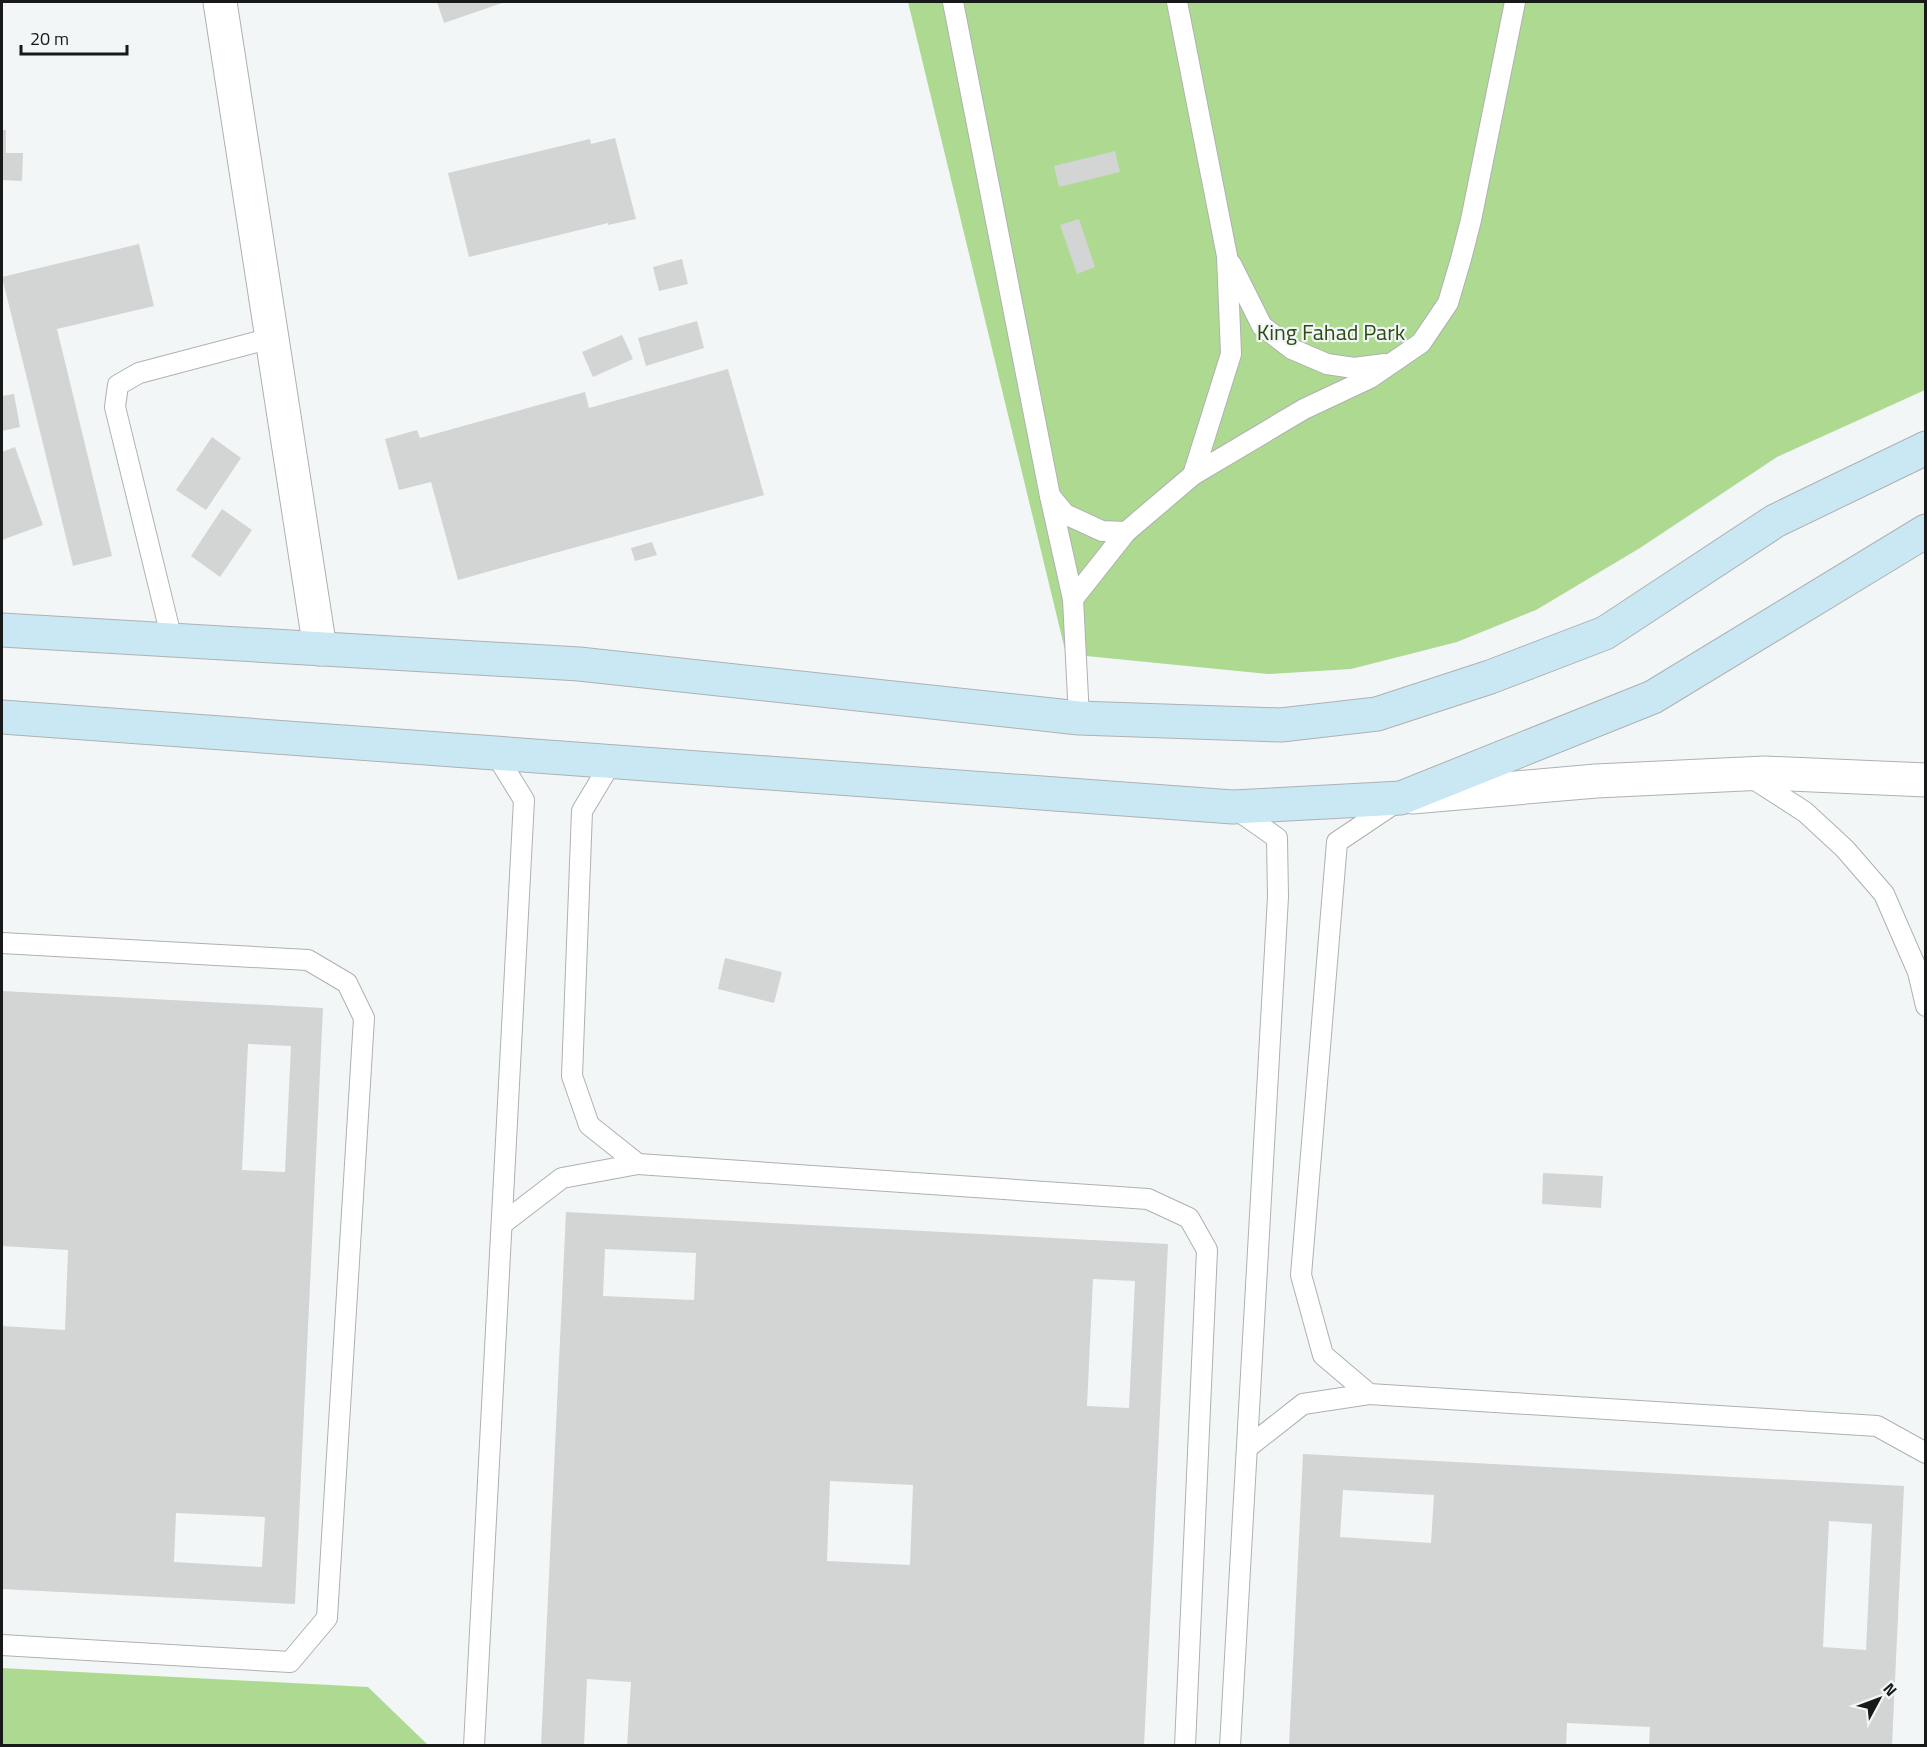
<svg xmlns="http://www.w3.org/2000/svg" width="1927" height="1747" font-family="'Titillium Web',sans-serif">
<style>
.green{fill:#adda90}
.building{fill:#d2d5d3;fill-rule:evenodd}
.lines{fill:none;stroke-linecap:round;stroke-linejoin:round}
.lane-casing{stroke:#aeb1b1;stroke-width:22}
.street-casing{stroke:#aeb1b1;stroke-width:35}
.secondary-casing{stroke:#aeb1b1;stroke-width:35}
.lane{stroke:#fff;stroke-width:20}
.street{stroke:#fff;stroke-width:33}
.secondary{stroke:#c9e8f4;stroke-width:33}
.labels{text-anchor:middle;dominant-baseline:central;stroke-width:4.5;stroke-linejoin:round;paint-order:stroke}
.park-label{font-size:22px;fill:#2c4b14;stroke:#f2f6f6}
</style>
<rect width="100%" height="100%" fill="#f2f6f6"/>
<g class="green">
<polygon points="908,2 1925,2 1925,390 1777,457 1640,548 1536,610 1457,642 1351,669 1268,674 1066,654"/>
<polygon points="2,1668 368,1687 428,1745 2,1745"/>
</g>
<g class="building">
<polygon points="437,2 505,2 444,23"/>
<polygon points="2,130 6,130 6,153 23,153 22,181 2,180"/>
<polygon points="615,138 636,219 608,225 608,223 469,257 448,173 590,139 591,144"/>
<polygon points="1115,151 1120,172 1059,187 1054,166"/>
<polygon points="1079,219 1095,267 1077,274 1060,225"/>
<polygon points="139,244 154,306 57,329 112,556 73,566 2,277"/>
<polygon points="682,259 688,284 659,291 653,267"/>
<polygon points="697,321 704,348 646,366 638,338"/>
<polygon points="622,335 633,359 593,377 582,352"/>
<polygon points="728,369 764,495 458,580 431,482 399,490 385,439 417,430 420,438 585,392 589,408"/>
<polygon points="14,394 20,427 2,431 2,396"/>
<polygon points="212,437 241,458 206,510 176,490"/>
<polygon points="15,447 43,525 2,540 2,452"/>
<polygon points="222,509 252,530 220,577 191,556"/>
<polygon points="652,542 657,555 635,561 631,548"/>
<polygon points="725,958 782,972 774,1003 718,989"/>
<path d="M2,991L323,1008L295,1604L2,1589V1326L65,1330L68,1250L2,1246ZM248,1044L291,1046L285,1172L242,1170ZM176,1513L265,1517L262,1567L174,1562Z"/>
<polygon points="1543,1173 1603,1176 1601,1208 1542,1204"/>
<path d="M566,1212L1168,1244L1144,1746H627L631,1682L587,1679L584,1746H541ZM605,1249L696,1253L694,1300L603,1296ZM1093,1279L1135,1281L1129,1408L1087,1406ZM830,1481L913,1485L910,1565L827,1561Z"/>
<path d="M1303,1454L1904,1486L1892,1746H1649L1650,1727L1567,1723L1566,1746H1289ZM1343,1490L1434,1495L1431,1543L1340,1537ZM1829,1521L1872,1524L1866,1650L1823,1647Z"/>
</g>
<g class="lines">
<defs>
<g id="lane">
<polyline points="953,2 1050,496 1073,599"/>
<polyline points="1177,2 1227,256 1231,354 1193,475"/>
<polyline points="1231,264 1262,326 1292,349 1327,364 1354,368 1385,364"/>
<polyline points="1050,496 1065,514 1102,531 1126,532"/>
<polyline points="172,640 115,407 118,385 139,373 272,338"/>
<polyline points="1079,718 1073,599 1126,532 1193,475 1304,409 1370,378 1421,343 1448,303 1461,259 1471,220 1515,2"/>
<polyline points="612,761 582,811 572,1076 589,1125 638,1164 1148,1199 1189,1218 1207,1250 1185,1746"/>
<polyline points="1749,776 1805,812 1845,849 1884,894 1918,972 1926,1006"/>
<polyline points="1398,801 1337,842 1301,1275 1323,1355 1369,1394 1877,1426 1926,1453"/>
<polyline points="2,943 308,960 347,983 364,1018 327,1618 290,1662 2,1645"/>
<polyline points="502,1224 562,1178 638,1164"/>
<polyline points="1247,1448 1303,1404 1369,1394"/>
<polyline points="474,1746 524,800 495,753"/>
<polyline points="1230,1746 1278,897 1277,838 1233,807"/>
</g>
<g id="street">
<polyline points="220,2 320,649"/>
<polyline points="1412,797 1596,781 1765,773 1926,780"/>
</g>
<g id="secondary">
<polyline points="2,630 579,664 1079,718 1281,725 1377,714 1490,677 1605,633 1775,521 1926,448"/>
<polyline points="2,717 1233,807 1401,798 1653,697 1926,531"/>
</g>
</defs>
<use href="#lane" class="lane-casing"/>
<use href="#street" class="street-casing"/>
<use href="#secondary" class="secondary-casing"/>
<use href="#lane" class="lane"/>
<use href="#street" class="street"/>
<use href="#secondary" class="secondary"/>
</g>
<g class="labels">
<g class="park-label">
<text x="1331" y="332">King Fahad Park</text>
</g>
</g>
<rect width="1927" height="1747" fill="none" stroke="#181919" stroke-width="6"/>
<g transform="translate(1879 1699) rotate(49)" stroke="#f2f6f6" stroke-width="4.5" paint-order="stroke">
<path d="M0-4.5L10 22L0 15L-10 22Z" fill="#181919"/>
<text y="-9" font-size="16" font-weight="bold" text-anchor="middle" fill="#181919">N</text>
</g>
<path d="M21 45v9h106v-9" fill="none" stroke="#181919" stroke-width="3"/>
<text x="30" y="45" font-size="18" fill="#181919" stroke="#f2f6f6" stroke-width="4.5" paint-order="stroke">20 m</text>
</svg>
